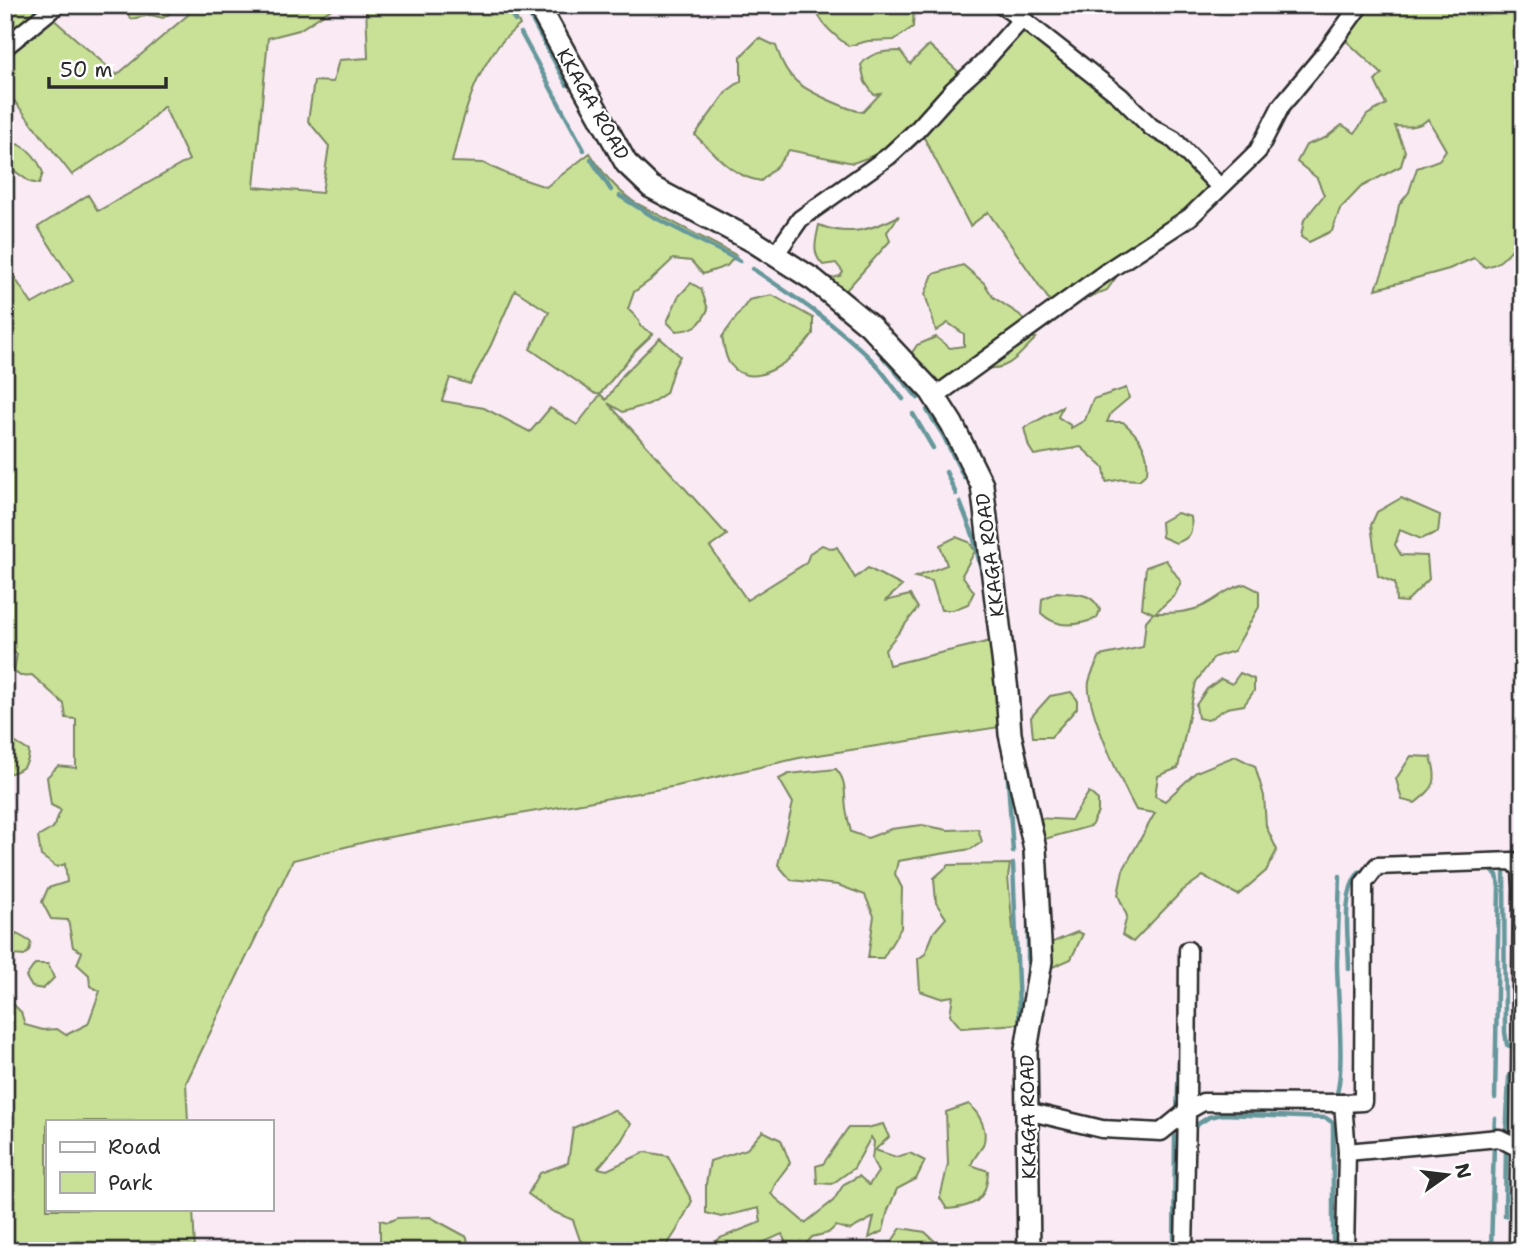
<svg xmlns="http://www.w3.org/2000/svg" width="1528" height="1256" font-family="'Shantell Sans',sans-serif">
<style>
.green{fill:#c8e197;stroke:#7a8661;stroke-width:2;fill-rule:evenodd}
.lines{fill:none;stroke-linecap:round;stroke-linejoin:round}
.stream{stroke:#66989b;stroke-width:4.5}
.minor-casing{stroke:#2b2b2b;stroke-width:21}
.tertiary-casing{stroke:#2b2b2b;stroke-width:26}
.minor{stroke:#fff;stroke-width:16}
.tertiary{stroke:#fff;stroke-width:21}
.labels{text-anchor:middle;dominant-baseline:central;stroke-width:5;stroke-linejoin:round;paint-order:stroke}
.street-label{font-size:19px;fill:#2b2b2b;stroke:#fff}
</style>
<rect width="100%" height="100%" fill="#f9eaf4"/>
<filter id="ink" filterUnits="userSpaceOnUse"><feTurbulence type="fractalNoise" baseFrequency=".0143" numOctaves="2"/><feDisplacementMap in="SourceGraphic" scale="14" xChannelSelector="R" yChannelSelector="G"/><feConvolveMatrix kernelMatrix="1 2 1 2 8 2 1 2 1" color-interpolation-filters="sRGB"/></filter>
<g filter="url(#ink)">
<g class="green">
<polygon points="5,5 36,5 38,10 5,39"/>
<polygon points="119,5 176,5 175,10 163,18 151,15 131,19"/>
<path d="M180,5H333V8L299,30L268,38L254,187L322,193L329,146L308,121L314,81L333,82L339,60L368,58L366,5H510L520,25C477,57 464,113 452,162L483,163L507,174L546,187L590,153C603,173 614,188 634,202L736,255L727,266L703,274L691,261L673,259L652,279L634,292L628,309L639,320L640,326L653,334L635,351L600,394L606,400L623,375L660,338L680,356L673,370L666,393L649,404L623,412L608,403L727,535L710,547L747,600L806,563L810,553L822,545L833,549L837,547L855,578L868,568L902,586L885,601L910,595L918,608L885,650L889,665L995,640L1006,726L799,758L677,786L373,840L293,860L186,1083L188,1121H47V1209H193L195,1251H5V996L21,1012L25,1025L43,1030L57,1029L66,1035L88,1024L100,991L90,986L89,975L77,964L82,952L73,947L68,920L51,919L42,902L48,888L67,882L65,864L57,867L41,856L38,837L53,828L61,810L51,805L47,777L58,766L76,768V719L66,718L64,704L32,675L20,676L14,671L17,654L5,648V263L32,304L73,281L38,227L88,195L98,211L189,160L164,106L141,129L72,175L5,89V54L52,18L117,75L189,14ZM515,290L549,312L530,349L594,393L600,395L577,425L550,408L530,432L484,408L442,401L450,378L470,384L491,345Z"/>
<path d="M814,5H914L913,27L894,40L868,41L848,46C833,34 820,24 814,5Z"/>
<path d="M1362,5H1523V242C1505,250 1507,263 1485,267L1474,258L1449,269L1376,289L1389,255L1399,205L1409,192L1417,168L1439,160L1446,150L1428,119C1419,128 1407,127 1395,126L1405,151L1401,166L1361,187L1340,209L1332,231L1309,242L1301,237L1304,220L1324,195L1317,178L1297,162L1306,145L1325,138L1342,125L1355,133L1367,115L1386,104L1375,81L1382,74L1340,35Z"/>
<polygon points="1022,22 1173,147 1210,188 1207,195 1121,259 1119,273 1107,290 1082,300 1064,296 1052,304 988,212 970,226 921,132"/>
<path d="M759,38L776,46C781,60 785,71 796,81C806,91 848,110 863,112L880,94L874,95L865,82L861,65C870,52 885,51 900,51L910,64L929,45L963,76L886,151L853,163L789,150L778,165L761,181C733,177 715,154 695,135L727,91L741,81V56Z"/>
<path d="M6,142C25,143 37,156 43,173L39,184L30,182L5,164Z"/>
<path d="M899,216L887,232L890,241L840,297L829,287V279L840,276L843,272L836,263L823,265C811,253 816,240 819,225C849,237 871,230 899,216Z"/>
<path d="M963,265L984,283L993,297L1020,315L1024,321L1022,337L1036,338C1012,362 1005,375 970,365L944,382L929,385L908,359L917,345L936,337L950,348L964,346V334L948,323L936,331L925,294L933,274Z"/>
<path d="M691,283L701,289L708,309C701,326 693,330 676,331L667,322L678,297Z"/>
<path d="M772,295L813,318V334C798,355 754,395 730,364C725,358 724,345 722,337L749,300Z"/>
<path d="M1126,388L1129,398L1111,413L1107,422H1123C1139,436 1150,451 1147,473L1139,480L1123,479L1106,482L1104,468L1081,447L1034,455L1029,447L1024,428L1062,407L1058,417L1070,425L1071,428L1085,420L1093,399Z"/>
<polygon points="1401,498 1440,515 1438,532 1421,539 1400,530 1395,545 1401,555 1427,556 1429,579 1406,602 1396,601 1395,583 1378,576 1371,525 1377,512"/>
<path d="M1177,513L1191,517C1193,532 1191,538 1176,543L1162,537L1161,522Z"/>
<polygon points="956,537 969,542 975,551 962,575 974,592 968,604 953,610 941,610 932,581 915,577 947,565 940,545"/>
<path d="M1166,560L1181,582L1175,595L1155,613C1171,613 1190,613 1205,605C1222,596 1224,590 1245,584L1259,591V607L1234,651L1214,657L1196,682L1178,768L1158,776L1155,796L1165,801L1196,772L1235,756L1255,766L1264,796L1266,826L1277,850L1266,871L1238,895L1203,876L1182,891L1133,942L1122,935L1127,916L1118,895L1123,870L1155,813L1136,810C1123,786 1085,706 1089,682C1091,673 1096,664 1100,656L1143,647L1146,621L1153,613L1142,608L1146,567Z"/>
<path d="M1057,592C1077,595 1091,591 1100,610L1097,618C1077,626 1057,629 1041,613L1042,599Z"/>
<polygon points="1240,673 1254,679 1254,691 1244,705 1227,708 1208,720 1198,718 1196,705 1207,689 1221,679 1232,684"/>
<polygon points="1071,692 1077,699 1077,708 1051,737 1033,737 1031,717 1050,696"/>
<path d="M11,740L29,751C29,766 21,771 7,774L5,772V743Z"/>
<path d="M1411,756L1431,757C1439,783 1435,787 1415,803L1402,800L1396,779Z"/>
<path d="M836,769C847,781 844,793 846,808C847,816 849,824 851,832L868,838L891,829L922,825L948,830L978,829L982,842L971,849L898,861L895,874L902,888L901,928L883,958H868L874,916L865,895L838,885L791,880L778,865L793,803L779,779L789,774Z"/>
<polygon points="1089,792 1098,800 1098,812 1091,826 1027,844 1037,818 1071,820"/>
<polygon points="1010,864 1008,877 1018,982 1018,1024 961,1028 950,1015 953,996 940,998 920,991 918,959 925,954 934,932 946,918 936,903 934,878 949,865"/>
<polygon points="1077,932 1083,934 1071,959 1053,967 1035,959 1048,944"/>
<polygon points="17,934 31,942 29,951 24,956 13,955 9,942"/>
<polygon points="35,964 48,964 54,978 43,989 32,987 26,977"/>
<path d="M969,1104C979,1114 989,1130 983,1145C980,1152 975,1155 971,1165L988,1171C987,1200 975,1207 947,1209L940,1198L948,1164L946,1112Z"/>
<polygon points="614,1110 631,1124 621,1141 598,1168 607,1170 645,1152 668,1156 692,1201 677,1230 663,1251 597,1251 580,1240 573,1220 552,1211 528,1194 540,1173 568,1163 573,1128"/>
<polygon points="883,1124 889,1137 875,1150 896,1157 910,1153 925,1161 916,1179 897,1189 888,1210 883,1231 869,1238 874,1217 850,1230 836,1226 828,1233 812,1237 800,1251 787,1246 782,1234 744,1251 704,1251 720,1238 761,1222 759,1208 721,1217 706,1213 706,1184 710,1161 747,1149 763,1131 781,1140 790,1163 776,1182 771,1194 805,1223 833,1201 844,1184 859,1176 869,1185 878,1172 872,1159 874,1142 871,1137 854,1168 832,1184 817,1183 816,1166 823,1164 848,1128 867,1128"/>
<polygon points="430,1217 467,1237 469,1251 380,1251 380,1220 388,1222 397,1218"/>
<polygon points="901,1228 925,1232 940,1246 938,1251 888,1251 888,1247"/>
</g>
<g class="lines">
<g class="stream">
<polyline points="507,5 515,21"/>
<polyline points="524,5 567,85"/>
<polyline points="33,16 36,7 34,5"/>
<polyline points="521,33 584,150"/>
<polyline points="5,57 13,50"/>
<polyline points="591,159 611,190"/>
<polyline points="620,196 654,217 740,261"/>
<path d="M753,269C795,297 837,325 873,361C884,373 893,387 903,399"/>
<polyline points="877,350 918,398"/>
<polyline points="927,410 943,435 964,477"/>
<polyline points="913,414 933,448"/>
<polyline points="946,472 956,494"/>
<polyline points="960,502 973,535 982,573"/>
<polyline points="1007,766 1013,852"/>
<polyline points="1024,844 1027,899"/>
<polyline points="1504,863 1505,1032 1507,1045 1515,1048"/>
<polyline points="1013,864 1020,1031"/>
<polyline points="1489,868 1497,875 1499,886 1495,1098"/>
<polyline points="1028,921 1028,978"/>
<path d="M1349,969C1349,940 1340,896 1359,872L1369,870"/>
<path d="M1335,1098C1346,1079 1337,990 1337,963C1338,934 1339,905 1340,876"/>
<polyline points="1177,1115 1180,1036"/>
<polyline points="1192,1128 1209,1117 1223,1114 1326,1118 1333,1123 1333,1251"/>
<polyline points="1494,1134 1495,1118"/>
<polyline points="1506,1138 1509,1078 1514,1067"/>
<polyline points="1505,1216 1506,1147"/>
<polyline points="1174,1251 1175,1137"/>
<polyline points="1491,1251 1494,1143"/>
</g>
<defs>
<g id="minor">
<polyline points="1001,5 1022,19 1120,96 1151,127 1174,140 1220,187"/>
<polyline points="5,47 57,5"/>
<polyline points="775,255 800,219 889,156 918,129 953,90 981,65 1022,19"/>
<polyline points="936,400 941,392 1112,268 1190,217 1258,151 1281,106 1326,52 1360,5"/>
<polyline points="1343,1103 1363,1102 1364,883 1377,866 1513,861 1521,870 1522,888 1518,1251"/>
<polyline points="1027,1111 1102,1129 1161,1132 1187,1111 1188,950"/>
<polyline points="1347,1152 1499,1138 1519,1148"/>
<polyline points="1184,1251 1187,1111 1203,1102 1343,1103 1347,1152 1345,1251"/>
</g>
<polyline id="tertiary" points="538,5 626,163 651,187 753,241 814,280 870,326 931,391 952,424 982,485 1007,691 1010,734 1035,849 1041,961 1026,1050 1029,1251"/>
</defs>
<use href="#minor" class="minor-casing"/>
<use href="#tertiary" class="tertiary-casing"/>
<use href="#minor" class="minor"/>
<use href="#tertiary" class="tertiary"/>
</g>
</g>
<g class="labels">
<g class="street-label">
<text transform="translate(593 104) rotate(60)">KKAGA ROAD</text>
<text transform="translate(990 555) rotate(-97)">KKAGA ROAD</text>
<text transform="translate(1028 1117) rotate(-91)">KKAGA ROAD</text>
</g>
</g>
<rect width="1528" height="1256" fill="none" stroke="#fff" stroke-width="28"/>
<rect x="14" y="14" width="1500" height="1228" fill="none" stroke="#2b2b2b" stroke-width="2.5" filter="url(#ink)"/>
<rect x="46" y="1120" width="228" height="91" fill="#ffffff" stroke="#aaaaaa" stroke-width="2"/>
<rect x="60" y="1142" width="35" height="10" fill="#ffffff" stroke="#aaaaaa" stroke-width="2"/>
<text x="108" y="1154" font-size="21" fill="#2b2b2b">Road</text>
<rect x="60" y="1172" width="35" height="21" fill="#c8e197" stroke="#aaaaaa" stroke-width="2"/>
<text x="108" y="1190" font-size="21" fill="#2b2b2b">Park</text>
<g transform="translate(1447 1175) rotate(76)" stroke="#ffffff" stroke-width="5" paint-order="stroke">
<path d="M0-5L12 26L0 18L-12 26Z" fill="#2b2b2b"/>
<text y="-10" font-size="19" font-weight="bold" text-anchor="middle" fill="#2b2b2b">N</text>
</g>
<path d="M49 77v10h117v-10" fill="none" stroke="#2b2b2b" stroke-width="3.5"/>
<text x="60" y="77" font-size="21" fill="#2b2b2b" stroke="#ffffff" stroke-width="5" paint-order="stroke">50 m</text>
</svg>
